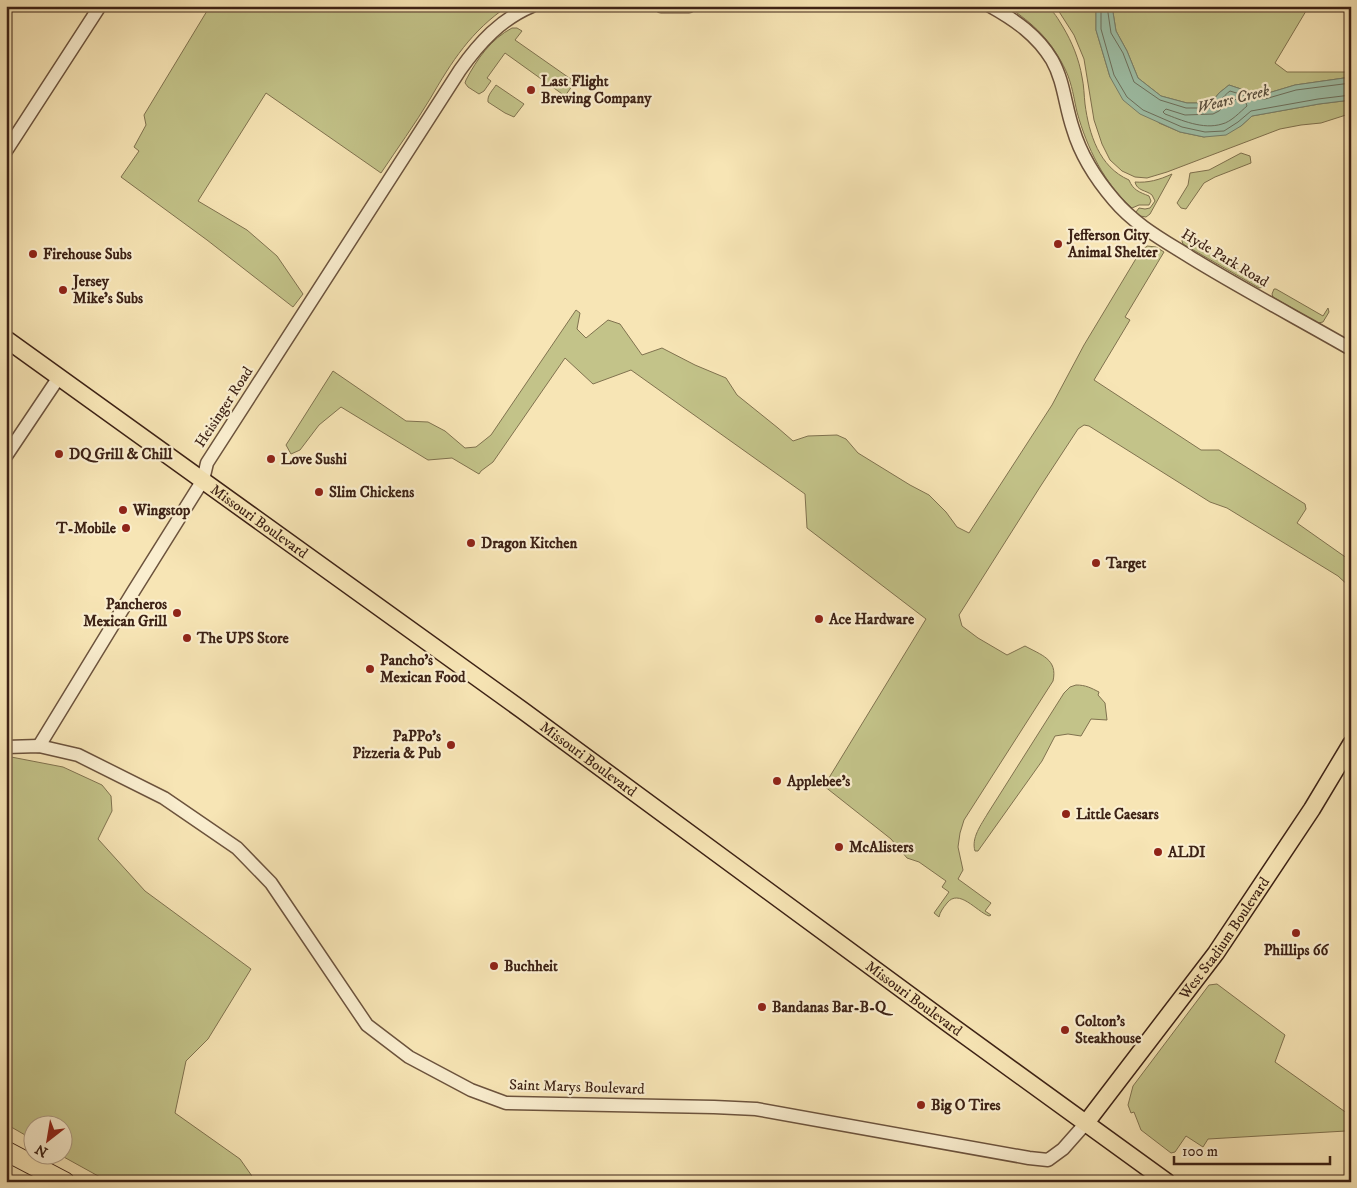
<svg xmlns="http://www.w3.org/2000/svg" width="1357" height="1188" font-family="'IM FELL DW Pica',serif">
<style>
.green{fill:#c3c389;stroke:#80724f}
.water{fill:#9ec0a8;stroke:#77816d}
.lines{fill:none;stroke-linecap:round;stroke-linejoin:round}
.shore{stroke:#6e715e;stroke-width:1}
.minor-casing{stroke:#6c533d;stroke-width:15}
.major-casing{stroke:#3d2215;stroke-width:19}
.highway-casing{stroke:#3d2215;stroke-width:21}
.minor{stroke:#faeecf;stroke-width:12}
.major{stroke:#f7e5b5;stroke-width:16}
.highway{stroke:#f7e5b5;stroke-width:19}
.poi-dot{fill:#8f2418;stroke:#faeecf;stroke-width:2}
.labels{text-anchor:middle;dominant-baseline:central;stroke-width:4.5;stroke-linejoin:round;paint-order:stroke}
.poi-label{font-size:15px;font-weight:bold;fill:#3d2215;stroke:#faeecf;text-anchor:start}
.street-label{font-size:15px;fill:#3d2215;stroke:#faeecf}
.water-label{font-size:16px;font-style:italic;fill:#5a5141;stroke:#faeecf}
</style>
<rect width="100%" height="100%" fill="#f7e5b5"/>
<filter id="stains"><feTurbulence type="fractalNoise" baseFrequency=".004" numOctaves="4"/><feColorMatrix values="0 0 0 0 .2 0 0 0 0 .09 0 0 0 0 .02 0 0 0 .5 -.17"/></filter>
<radialGradient id="worn" r=".72"><stop offset=".6" stop-color="#630" stop-opacity="0"/><stop offset="1" stop-color="#630" stop-opacity=".3"/></radialGradient>
<g class="green">
<path d="M210,6H508C471,31 452,61 430,99C415,124 397,149 381,173L266,93L198,201L247,230L277,256L303,294L293,307L207,240L121,177L139,151L134,147L146,125L144,115Z"/>
<path d="M1007,6H1046C1054,11 1058,19 1063,27C1072,42 1079,59 1082,77C1084,86 1084,95 1085,104C1089,134 1099,167 1129,180C1133,190 1139,192 1149,196L1151,201L1149,205H1139L1132,208C1104,183 1087,148 1077,112C1074,99 1072,84 1066,71C1052,41 1034,24 1007,6Z"/>
<polygon points="1054,6 1096,6 1096,30 1110,77 1159,123 1180,132 1204,137 1241,126 1252,116 1319,104 1351,100 1351,115 1346,115 1321,123 1301,125 1280,129 1167,172 1147,178 1135,177 1122,171 1110,160 1102,144 1094,120 1084,59 1074,35 1058,10"/>
<polygon points="1112,6 1309,6 1275,63 1287,72 1351,72 1351,78 1344,78 1295,85 1265,94 1247,91 1229,85 1219,93 1211,103 1187,103 1161,96 1138,78 1127,51 1116,31"/>
<path d="M512,28H517L522,31L515,40L575,82L565,96L505,53L487,78L491,81L484,91L479,94L468,87L465,83L466,80C477,59 491,39 512,28Z"/>
<path d="M496,85L524,104L514,117L505,113L488,102C487,95 493,90 496,85Z"/>
<polygon points="1241,153 1250,156 1251,163 1215,177 1204,183 1186,209 1181,208 1177,203 1188,185 1190,173 1209,170"/>
<path d="M1172,174L1150,214L1146,217L1140,216L1136,212L1139,208L1145,209L1150,208L1155,201L1152,195C1146,190 1137,191 1135,182C1148,183 1159,180 1172,174Z"/>
<polygon points="1183,237 1262,283 1263,287 1259,288 1183,244 1182,241"/>
<path d="M1147,246L1156,247L1164,252L1125,317L1130,320L1094,380L1201,450H1219L1305,504L1306,509L1297,523L1351,561V588L1338,576L1227,508L1210,502L1089,426L1084,425L1078,429L1040,487L959,615L962,626L978,638L1007,655L1025,646C1041,655 1058,659 1053,681L964,820L960,833L958,847L963,870L958,879L991,903L985,911L991,915L989,916C976,911 959,888 947,903C943,908 940,912 939,917L934,913L949,892L942,887L946,881L919,862L907,858L891,839L824,786L926,619L807,528L805,494L631,370L593,384L565,358L493,462L481,471L479,474L452,458L428,460L341,407L319,425L300,450L291,454L286,445L333,371L406,421L428,422L445,431L465,448L476,447L491,435L576,310L580,313L577,329L586,338L608,320L620,324L642,355L662,348L695,365L726,378L737,395L778,428L793,441L808,436L837,435L846,439L858,453L910,485L929,495L946,512L957,527L969,533L1052,405L1084,345L1140,252Z"/>
<polygon points="1274,289 1276,289 1323,316 1328,308 1329,312 1323,322 1318,323 1273,297 1272,294"/>
<path d="M1076,685C1086,685 1091,688 1099,692L1098,695L1105,703L1107,720L1091,719L1081,736L1068,734L1055,736L1042,761L978,851H975C971,838 981,825 988,813L1064,693L1070,687Z"/>
<polygon points="6,756 63,767 102,785 111,796 112,811 98,839 145,891 251,969 208,1039 186,1061 175,1113 240,1159 254,1179 263,1182 109,1182 62,1156 62,1126 32,1126 32,1139 6,1124"/>
<polygon points="1217,984 1285,1035 1275,1062 1351,1116 1351,1134 1346,1131 1208,1139 1203,1147 1186,1136 1175,1152 1171,1153 1141,1130 1134,1112 1131,1113 1128,1105 1133,1086 1209,985"/>
</g>
<polygon class="water" points="1096,6 1112,6 1116,31 1127,51 1138,78 1161,96 1187,103 1211,103 1219,93 1229,85 1247,91 1265,94 1295,85 1344,78 1351,78 1351,100 1319,104 1252,116 1241,126 1226,135 1204,137 1180,132 1140,114 1123,100 1110,77 1096,30"/>
<g class="lines">
<g class="shore">
<polyline points="1101,6 1101,29 1114,75 1127,97 1143,110 1182,127 1205,132 1224,131 1238,122 1251,111 1318,99 1351,95"/>
<path d="M1107,6L1111,33L1123,53L1134,82L1160,100L1186,108H1211C1218,105 1223,96 1230,91L1246,96L1265,99L1296,90L1351,83"/>
<path d="M1231,98L1246,103L1247,106C1240,112 1231,122 1222,124C1203,130 1181,120 1165,114L1163,112L1166,109L1185,115L1213,114L1219,111Z"/>
</g>
<defs>
<g id="minor">
<polyline points="661,6 689,6"/>
<path d="M990,6C1015,20 1037,35 1052,60C1064,81 1065,106 1073,129C1081,156 1096,179 1114,200C1135,225 1163,240 1190,257C1242,289 1297,318 1351,349"/>
<polyline points="6,151 100,6"/>
<polyline points="6,456 59,377"/>
<path d="M39,746L133,592L203,480L207,463L460,70C479,43 501,19 532,6"/>
<polyline points="6,747 39,746 78,755 164,798 237,848 271,883 367,1025 409,1057 471,1090 506,1103 714,1107 756,1109 1029,1158 1048,1160 1063,1149 1086,1123"/>
</g>
<g id="major">
<path id="s1" d="M6,339L522,710L949,1024L1167,1182"/>
<path id="s2" d="M1086,1123L1216,953L1312,809L1351,744"/>
</g>
<polyline id="highway" points="6,1151 65,1182"/>
</defs>
<use href="#minor" class="minor-casing"/>
<use href="#major" class="major-casing"/>
<use href="#highway" class="highway-casing"/>
<use href="#minor" class="minor"/>
<use href="#major" class="major"/>
<use href="#highway" class="highway"/>
</g>
<g class="poi-dot">
<circle cx="531" cy="90" r="5"/>
<circle cx="1058" cy="244" r="5"/>
<circle cx="33" cy="254" r="5"/>
<circle cx="63" cy="290" r="5"/>
<circle cx="59" cy="454" r="5"/>
<circle cx="271" cy="459" r="5"/>
<circle cx="319" cy="492" r="5"/>
<circle cx="123" cy="510" r="5"/>
<circle cx="126" cy="528" r="5"/>
<circle cx="471" cy="543" r="5"/>
<circle cx="1096" cy="563" r="5"/>
<circle cx="177" cy="613" r="5"/>
<circle cx="819" cy="619" r="5"/>
<circle cx="187" cy="638" r="5"/>
<circle cx="370" cy="669" r="5"/>
<circle cx="451" cy="745" r="5"/>
<circle cx="777" cy="781" r="5"/>
<circle cx="1066" cy="814" r="5"/>
<circle cx="839" cy="847" r="5"/>
<circle cx="1158" cy="852" r="5"/>
<circle cx="1296" cy="933" r="5"/>
<circle cx="494" cy="966" r="5"/>
<circle cx="762" cy="1007" r="5"/>
<circle cx="1065" cy="1030" r="5"/>
<circle cx="921" cy="1105" r="5"/>
</g>
<g class="labels">
<g class="poi-label">
<text x="541" y="81">Last Flight<tspan x="541" dy="17">Brewing Company</tspan></text>
<text x="1068" y="235">Jefferson City<tspan x="1068" dy="17">Animal Shelter</tspan></text>
<text x="43" y="254">Firehouse Subs</text>
<text x="73" y="281">Jersey<tspan x="73" dy="17">Mike's Subs</tspan></text>
<text x="69" y="454">DQ Grill &amp; Chill</text>
<text x="281" y="459">Love Sushi</text>
<text x="329" y="492">Slim Chickens</text>
<text x="133" y="510">Wingstop</text>
<text x="116" y="528" text-anchor="end">T-Mobile</text>
<text x="481" y="543">Dragon Kitchen</text>
<text x="1106" y="563">Target</text>
<text x="167" y="604" text-anchor="end">Pancheros<tspan x="167" dy="17">Mexican Grill</tspan></text>
<text x="829" y="619">Ace Hardware</text>
<text x="197" y="638">The UPS Store</text>
<text x="380" y="660">Pancho's<tspan x="380" dy="17">Mexican Food</tspan></text>
<text x="441" y="736" text-anchor="end">PaPPo's<tspan x="441" dy="17">Pizzeria &amp; Pub</tspan></text>
<text x="787" y="781">Applebee's</text>
<text x="1076" y="814">Little Caesars</text>
<text x="849" y="847">McAlisters</text>
<text x="1168" y="852">ALDI</text>
<text x="1296" y="950" text-anchor="middle">Phillips 66</text>
<text x="504" y="966">Buchheit</text>
<text x="772" y="1007">Bandanas Bar-B-Q</text>
<text x="1075" y="1021">Colton's<tspan x="1075" dy="17">Steakhouse</tspan></text>
<text x="931" y="1105">Big O Tires</text>
</g>
<g class="street-label">
<text transform="translate(1225 258) rotate(31)">Hyde Park Road</text>
<text transform="translate(224 407) rotate(-57)">Heisinger Road</text>
<text stroke="none"><textPath href="#s1" startOffset="312">Missouri Boulevard</textPath></text>
<text stroke="none"><textPath href="#s1" startOffset="718">Missouri Boulevard</textPath></text>
<text stroke="none"><textPath href="#s2" startOffset="231">West Stadium Boulevard</textPath></text>
<text stroke="none"><textPath href="#s1" startOffset="1122">Missouri Boulevard</textPath></text>
<text transform="translate(577 1087) rotate(2)">Saint Marys Boulevard</text>
</g>
<g class="water-label">
<text transform="translate(1233 99) rotate(-14)">Wears Creek</text>
</g>
</g>
<rect width="1357" height="1188" fill="none" stroke="#f7e5b5" stroke-width="25"/>
<rect x="8" y="8" width="1342" height="1173" fill="none" stroke="#3d2215" stroke-width="2.5"/>
<rect x="12" y="12" width="1332" height="1163" fill="none" stroke="#3d2215"/>
<g transform="translate(48 1140) rotate(211)"><circle r="24" fill="#faeecf" stroke="#ae9c85"/>
<path d="M0-4L9 19L0 12L-9 19Z" fill="#8f2418"/>
<text y="-8" font-size="14" font-weight="bold" text-anchor="middle" fill="#3d2215">N</text>
</g>
<path d="M1174 1156v8h156v-8" fill="none" stroke="#3d2215" stroke-width="2.5"/>
<text x="1182" y="1156" font-size="15" fill="#3d2215" stroke="#faeecf" stroke-width="4" paint-order="stroke">100 m</text>
<rect width="100%" height="100%" filter="url(#stains)"/>
<rect width="100%" height="100%" fill="url(#worn)"/>
</svg>
